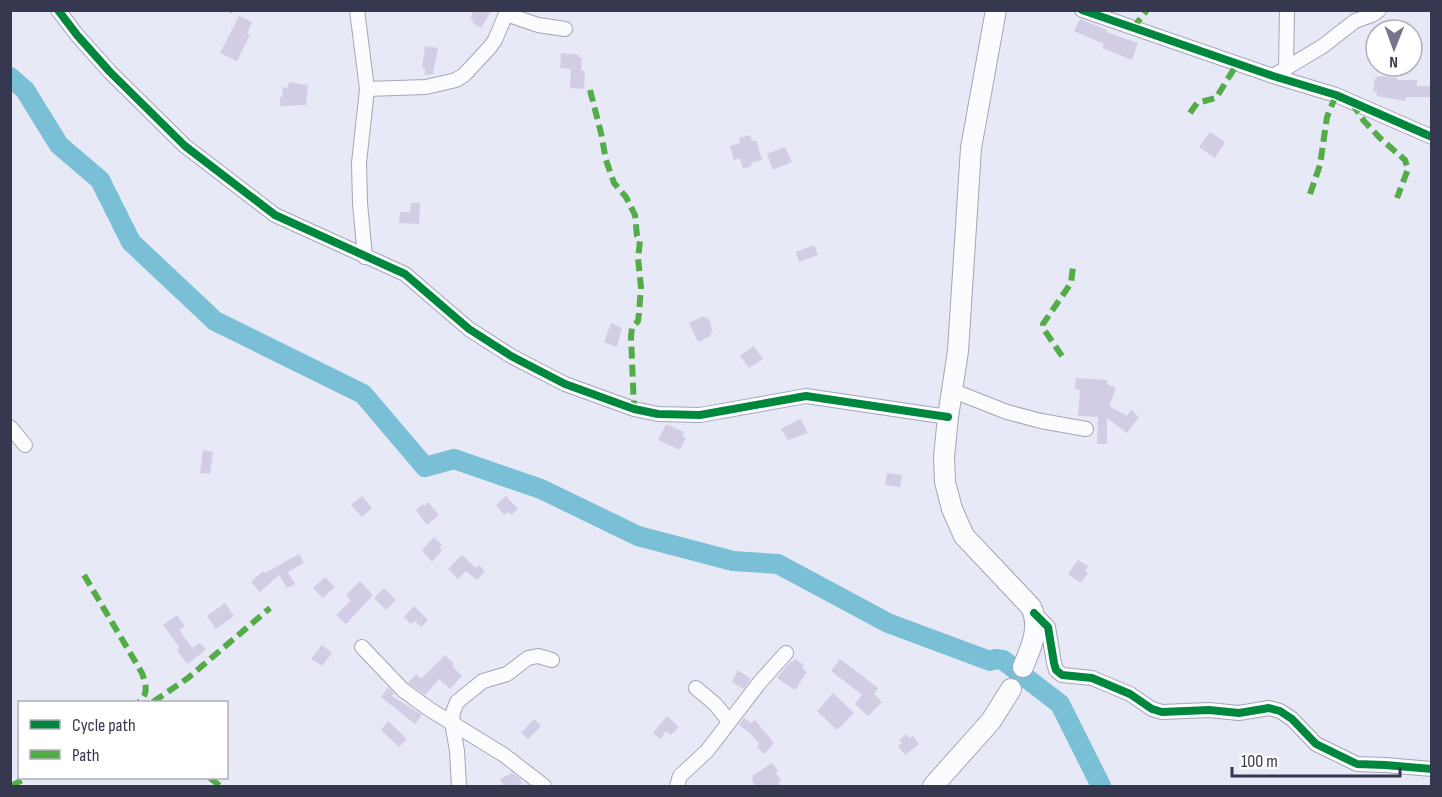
<svg xmlns="http://www.w3.org/2000/svg" width="1442" height="797" font-family="'Sofia Sans Condensed',sans-serif">
<style>
.lines{fill:none;stroke-linecap:round;stroke-linejoin:round}
.river{stroke:#79bfd5;stroke-width:20}
.building{fill:#d2cde4}
.minor-casing{stroke:#a4a5b6;stroke-width:16}
.secondary-casing{stroke:#a4a5b6;stroke-width:22}
.minor{stroke:#fbfcfe;stroke-width:14}
.secondary{stroke:#fbfcfe;stroke-width:20}
.quiet{stroke:#54ac48;stroke-width:6;stroke-dasharray:12 6;stroke-linecap:butt}
.cycleway-casing{stroke:#fff;stroke-width:11}
.cycleway{stroke:#00873e;stroke-width:8}
</style>
<rect width="100%" height="100%" fill="#e7e9f7"/>
<g class="lines">
<polyline class="river" points="10,77 25,90 59,145 100,180 131,242 215,321 363,394 425,467 454,459 541,489 638,536 733,561 778,564 888,623 990,661 995,659 1003,660 1060,704 1101,786"/>
</g>
<g class="building">
<polygon points="474,10 492,10 481,28 472,23 474,21 470,18"/>
<polygon points="239,16 252,22 247,34 250,35 237,61 220,53"/>
<polygon points="1080,19 1107,30 1106,32 1138,43 1132,60 1102,48 1104,44 1074,31"/>
<polygon points="425,46 438,48 433,74 425,75 425,68 422,68"/>
<polygon points="561,53 579,55 579,58 582,58 581,71 585,71 584,89 570,88 571,69 560,68"/>
<polygon points="1382,76 1398,78 1397,80 1417,80 1417,86 1430,86 1430,97 1406,97 1406,101 1376,96 1377,92 1373,91 1374,82 1376,77"/>
<polygon points="289,82 308,85 306,105 280,106 280,97 282,97 283,87 288,88"/>
<polygon points="1210,132 1225,142 1215,158 1199,147"/>
<polygon points="750,135 752,141 756,140 762,160 751,163 752,166 743,169 740,158 734,160 730,146 740,143 739,138"/>
<polygon points="785,147 792,162 773,170 767,154"/>
<polygon points="411,203 420,203 419,224 399,223 400,212 410,212"/>
<polygon points="814,245 818,255 799,262 796,252"/>
<polygon points="704,316 705,318 708,317 713,332 710,333 711,336 698,342 689,323"/>
<polygon points="611,323 622,328 617,347 604,342"/>
<polygon points="754,346 763,359 749,368 740,356"/>
<polygon points="1076,378 1107,380 1107,384 1116,388 1109,406 1127,416 1131,410 1139,417 1127,433 1107,418 1107,444 1097,444 1098,417 1078,416 1080,390 1075,389"/>
<polygon points="800,419 808,433 788,440 781,429"/>
<polygon points="666,424 684,432 682,436 686,438 680,450 658,440"/>
<polygon points="203,450 213,452 210,474 200,473"/>
<polygon points="887,473 902,475 900,487 885,485"/>
<polygon points="362,496 372,508 362,517 351,505"/>
<polygon points="506,496 518,509 511,515 508,512 504,515 496,505"/>
<polygon points="428,502 439,515 427,525 416,510 423,504 425,506"/>
<polygon points="434,537 442,545 439,547 442,550 432,562 422,550"/>
<polygon points="299,554 304,563 288,572 295,584 287,588 279,575 260,592 251,582 263,571 265,573"/>
<polygon points="462,555 476,568 479,565 485,571 477,580 466,571 458,579 448,569"/>
<polygon points="1078,560 1088,566 1085,571 1088,573 1081,583 1068,574"/>
<polygon points="325,577 335,587 323,598 313,588"/>
<polygon points="360,581 373,595 346,624 336,615 351,600 346,595"/>
<polygon points="384,588 396,600 386,610 374,598"/>
<polygon points="225,603 234,616 216,629 207,616"/>
<polygon points="414,606 428,620 421,627 415,621 411,624 404,617"/>
<polygon points="177,615 185,626 179,630 192,648 200,643 206,650 187,664 177,650 180,648 163,625"/>
<polygon points="322,645 332,653 322,666 311,659"/>
<polygon points="445,655 454,664 452,666 462,676 450,689 439,679 425,695 408,683 416,674 421,679"/>
<polygon points="795,659 804,665 802,668 807,672 795,690 777,678 791,661 793,662"/>
<polygon points="840,659 878,688 874,694 882,702 868,716 855,704 862,695 831,671"/>
<polygon points="738,670 751,679 744,689 732,682"/>
<polygon points="388,687 394,694 392,696 422,715 415,724 381,697"/>
<polygon points="833,693 854,713 837,730 817,711"/>
<polygon points="667,716 679,727 671,735 666,731 660,739 653,733"/>
<polygon points="744,718 751,723 755,720 774,743 764,754 757,747 759,744 750,733 739,725"/>
<polygon points="534,719 541,726 528,739 521,733"/>
<polygon points="388,721 407,739 399,747 381,730"/>
<polygon points="906,734 909,738 913,736 919,744 905,755 898,746 902,743 899,740"/>
<polygon points="772,763 778,771 776,773 781,781 778,783 781,786 756,786 751,780 753,779 752,776"/>
<polygon points="512,773 520,779 522,784 517,786 503,786 500,779"/>
</g>
<g class="lines">
<defs>
<g id="minor">
<polyline points="58,10 77,35 110,72 185,146 275,215 405,274 469,329 511,356 565,384 634,409 658,414 700,415 806,396 948,417"/>
<polyline points="357,10 367,89 359,163 360,203 365,257"/>
<polyline points="1082,10 1273,76 1336,95 1432,137"/>
<polyline points="1286,69 1287,10"/>
<polyline points="1273,76 1323,46 1355,21 1372,15 1379,10"/>
<polyline points="367,89 426,87 456,80 464,75 490,47 495,40 506,14 538,25 565,29"/>
<polyline points="951,390 1007,412 1041,421 1086,429"/>
<polyline points="10,427 25,445"/>
<polyline points="1034,613 1048,627 1054,663 1056,670 1062,675 1092,678 1130,694 1152,709 1162,712 1209,710 1239,713 1269,708 1280,711 1292,719 1316,744 1357,764 1385,765 1432,769"/>
<polyline points="362,647 403,690 429,709 504,755 544,786"/>
<polyline points="696,688 715,704 729,721"/>
<polyline points="459,786 457,751 452,722 453,712 457,702 483,681 507,674 528,658 538,656 552,660"/>
<polyline points="677,786 680,776 707,751 760,682 786,653"/>
</g>
<g id="secondary">
<path d="M996,10L971,148L958,351L948,417L944,457L945,482L952,509L964,536L1031,607C1041,627 1031,648 1023,667"/>
<polyline points="933,786 991,721 1011,689"/>
</g>
</defs>
<use href="#minor" class="minor-casing"/>
<use href="#secondary" class="secondary-casing"/>
<use href="#minor" class="minor"/>
<use href="#secondary" class="secondary"/>
<g class="quiet">
<polyline points="232,10 233,11"/>
<polyline points="1133,28 1147,10"/>
<polyline points="590,90 601,133 606,160 614,183 626,197 635,215 637,236 640,241 638,258 641,287 639,313 638,321 632,328 631,336 634,409"/>
<polyline points="1352,103 1364,121 1380,138 1405,160 1408,169 1397,198"/>
<polyline points="1190,113 1197,103 1216,98 1237,64"/>
<polyline points="1310,194 1320,165 1327,117 1336,95"/>
<polyline points="1062,356 1043,328 1043,324 1071,283 1073,267"/>
<path d="M84,575L142,673C146,685 149,693 139,702"/>
<polyline points="153,702 188,678 270,608"/>
<polyline points="210,778 220,786"/>
<polyline points="11,786 26,778"/>
</g>
<defs>
<g id="cycleway">
<polyline points="58,10 77,35 110,72 185,146 275,215 405,274 469,329 511,356 565,384 634,409 658,414 700,415 806,396 948,417"/>
<polyline points="1082,10 1273,76 1336,95 1432,137"/>
<polyline points="1034,613 1048,627 1054,663 1056,670 1062,675 1092,678 1130,694 1152,709 1162,712 1209,710 1239,713 1269,708 1280,711 1292,719 1316,744 1357,764 1385,765 1432,769"/>
</g>
</defs>
<use href="#cycleway" class="cycleway-casing"/>
<use href="#cycleway" class="cycleway"/>
</g>
<rect width="1442" height="797" fill="none" stroke="#35384f" stroke-width="24"/>
<rect x="18" y="701" width="210" height="78" fill="#ffffff" stroke="#aeafb9" stroke-width="1.5"/>
<rect x="30" y="720" width="30" height="9" fill="#00873e" stroke="#aeafb9" stroke-width="1.5"/>
<text x="72" y="731" font-size="18" fill="#35384f">Cycle path</text>
<rect x="30" y="750" width="30" height="9" fill="#54ac48" stroke="#aeafb9" stroke-width="1.5"/>
<text x="72" y="761" font-size="18" fill="#35384f">Path</text>
<g transform="translate(1394 48) rotate(181)"><circle r="28" fill="#ffffff" stroke="#aeafb9" stroke-width="1.5"/>
<path d="M0-4.5L10 22L0 15L-10 22Z" fill="#73768a"/>
<text y="-9" font-size="16" font-weight="bold" text-anchor="middle" fill="#35384f">N</text>
</g>
<path d="M1232 767v9h168v-9" fill="none" stroke="#35384f" stroke-width="3"/>
<text x="1241" y="767" font-size="18" fill="#35384f" stroke="#ffffff" stroke-width="4.5" paint-order="stroke">100 m</text>
</svg>
